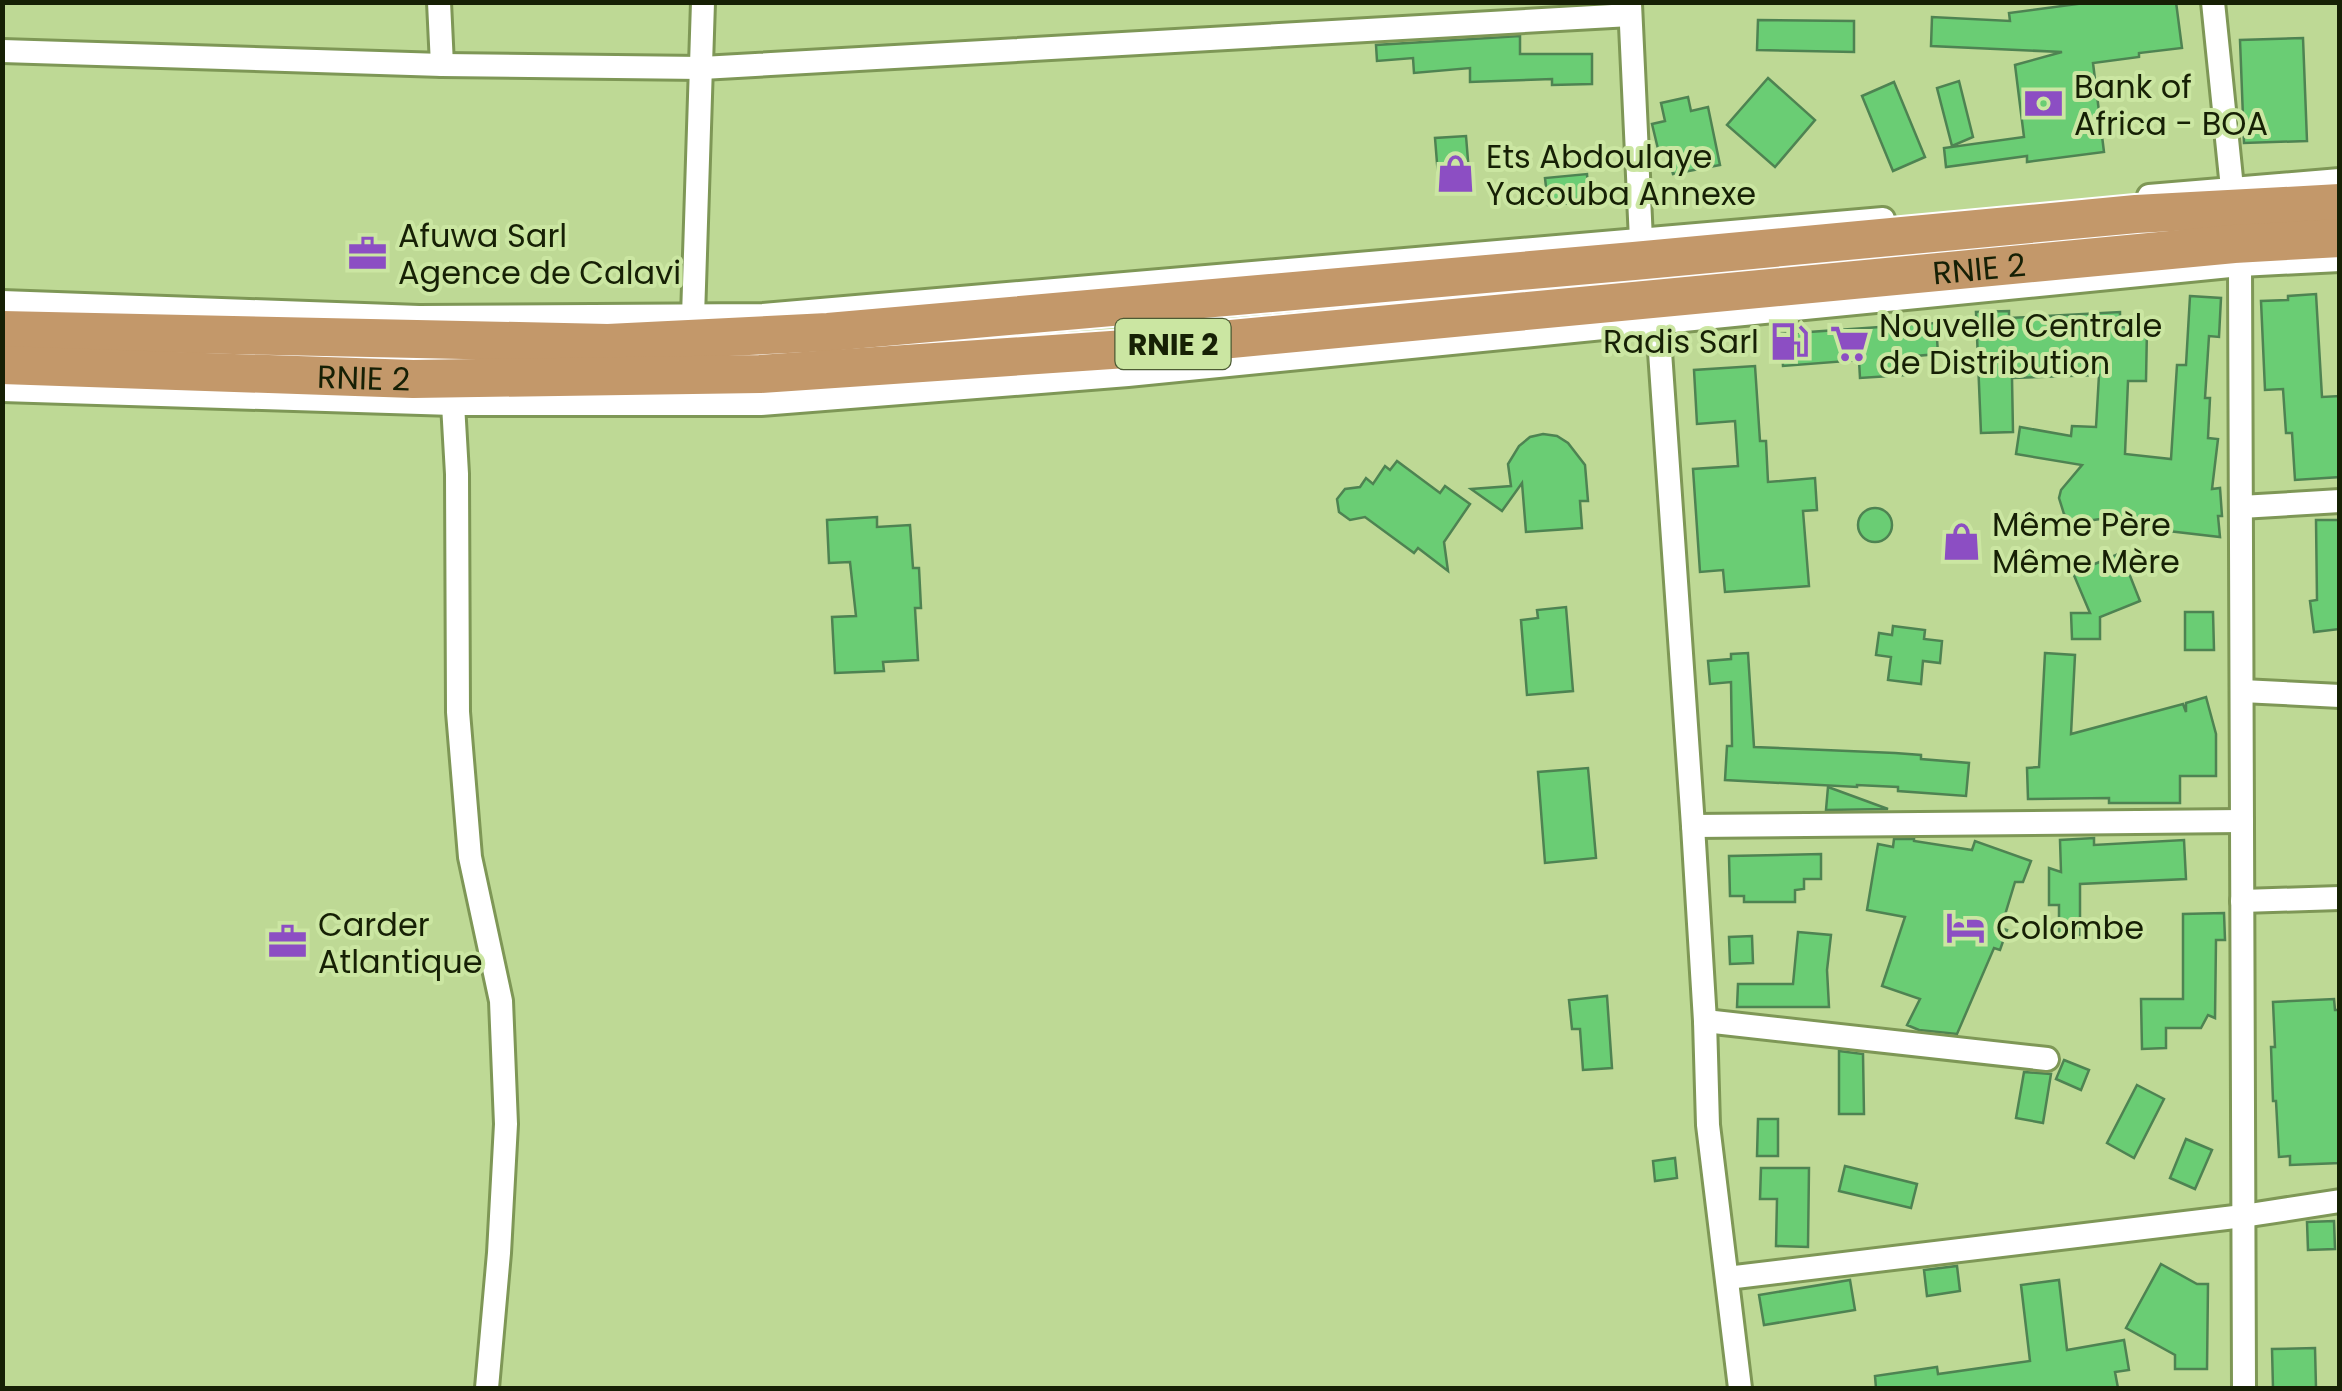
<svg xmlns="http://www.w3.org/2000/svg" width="2342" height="1391" font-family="Poppins,sans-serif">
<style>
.building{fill:#6acd74;stroke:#4e8352;stroke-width:2.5}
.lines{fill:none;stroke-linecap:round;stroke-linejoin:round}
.minor-casing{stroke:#7e9756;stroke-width:28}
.trunk-casing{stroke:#fff;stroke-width:42}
.minor{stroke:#fff;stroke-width:22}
.trunk{stroke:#c3986a;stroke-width:38}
.labels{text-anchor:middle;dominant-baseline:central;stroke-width:8;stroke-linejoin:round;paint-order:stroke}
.shield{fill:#cbe6a2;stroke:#4c5b34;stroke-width:2.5}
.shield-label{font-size:30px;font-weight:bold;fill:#162005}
.poi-label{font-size:32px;fill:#162005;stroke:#cbe6a2;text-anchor:start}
.street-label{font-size:32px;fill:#162005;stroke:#cbe6a2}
</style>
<rect width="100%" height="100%" fill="#bed995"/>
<g class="building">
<polygon points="2092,2 2176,2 2182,48 2139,53 2139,57 2093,63 2104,152 2027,162 2027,156 1946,167 1944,148 2024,137 2015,65 2062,52 1931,46 1932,17 2010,21 2009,13"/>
<polygon points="1758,20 1854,21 1854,52 1757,50"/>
<polygon points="1520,36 1520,54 1592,54 1592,84 1552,85 1552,79 1470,82 1470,68 1414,73 1413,58 1377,61 1376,45"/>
<polygon points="2303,38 2307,141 2244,143 2240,40"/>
<polygon points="1768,78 1815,120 1775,167 1727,125"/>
<polygon points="1959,81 1973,137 1952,146 1937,88"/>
<polygon points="1894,82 1925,157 1893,171 1862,96"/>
<polygon points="1688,97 1691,111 1708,107 1720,165 1673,174 1667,148 1658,149 1652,124 1665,121 1661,103"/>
<polygon points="1466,136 1470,185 1439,188 1435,138"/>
<polygon points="1587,174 1589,202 1548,205 1545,178"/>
<polygon points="2316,294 2322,397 2340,396 2340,477 2295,480 2292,433 2286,433 2283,389 2265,390 2261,301 2288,300 2288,296"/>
<polygon points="2190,296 2221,298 2219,337 2209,336 2205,398 2210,398 2208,438 2218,439 2212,489 2220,488 2222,516 2218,516 2220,537 2107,524 2108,518 2079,522 2071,520 2064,514 2059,498 2061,490 2082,465 2016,454 2020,427 2071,436 2072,426 2096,427 2099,375 2012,378 2013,432 1981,433 1976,312 2009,311 2009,318 2120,312 2120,327 2147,328 2146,381 2128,381 2125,454 2171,459 2177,365 2186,365"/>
<polygon points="1936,323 1938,354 1904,357 1906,375 1860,378 1859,360 1783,366 1781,334"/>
<polygon points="1755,366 1760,441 1766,441 1768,482 1815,478 1817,510 1803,511 1809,586 1725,592 1723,570 1700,572 1693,469 1738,466 1735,421 1697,424 1694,370"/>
<polygon points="1543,434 1557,436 1568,443 1585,465 1588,501 1580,501 1582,528 1526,532 1522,483 1502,511 1471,489 1511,486 1508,464 1519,446 1530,437"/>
<polygon points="1397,461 1440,493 1445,486 1470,504 1444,542 1448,571 1418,548 1414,553 1365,517 1350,520 1339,512 1337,499 1345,489 1360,487 1366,478 1373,484 1385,466 1390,470"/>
<circle cx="1875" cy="525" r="17"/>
<polygon points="877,517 877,527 910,525 913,568 919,568 921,608 915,608 918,660 883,662 884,671 835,673 832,617 856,616 850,562 829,563 827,520"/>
<polygon points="2316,520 2340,520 2340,629 2314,632 2310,601 2317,600"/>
<polygon points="2121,553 2140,601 2100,617 2100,639 2072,639 2071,613 2090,613 2073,573"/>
<polygon points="1566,607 1573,691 1527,695 1521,620 1538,618 1537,610"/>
<polygon points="2185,612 2213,612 2214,650 2185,650"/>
<polygon points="1893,626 1925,630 1924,639 1942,641 1940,663 1923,661 1921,684 1888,680 1891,657 1876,655 1879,633 1892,635"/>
<polygon points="1748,653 1754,747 1895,753 1921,755 1921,759 1969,763 1966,796 1898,791 1898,787 1857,785 1857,787 1725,780 1727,746 1732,746 1731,682 1710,684 1708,661 1731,659 1731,654"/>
<polygon points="2045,653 2075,655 2071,734 2183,704 2186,712 2186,703 2206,697 2216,734 2216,776 2180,776 2180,803 2109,803 2109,798 2028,799 2027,768 2039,767"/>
<polygon points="1588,768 1596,858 1545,863 1538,772"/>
<polygon points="1828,787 1888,809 1826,810"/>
<polygon points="2094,838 2094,845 2184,840 2186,879 2080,884 2080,935 2059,934 2059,905 2049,905 2049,868 2061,872 2060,840"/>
<polygon points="1894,839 1914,839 1914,841 1972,850 1975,841 2031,861 2023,882 2015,882 2001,928 2007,930 2000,950 1994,948 1957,1034 1919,1030 1907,1025 1920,999 1882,986 1905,917 1867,910 1878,844 1893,847"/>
<polygon points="1821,854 1821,879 1804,879 1804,889 1795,890 1795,902 1744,902 1744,896 1730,896 1729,856"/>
<polygon points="2224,913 2225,940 2216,940 2215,1018 2208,1015 2201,1028 2166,1028 2166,1048 2142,1049 2141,999 2183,999 2183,914"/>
<polygon points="1798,932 1831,935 1827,970 1829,1007 1737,1007 1738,984 1793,984"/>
<polygon points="1752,936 1753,963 1730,964 1729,937"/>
<polygon points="1607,996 1612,1068 1583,1070 1580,1029 1572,1029 1569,1000"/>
<polygon points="2334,999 2335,1010 2340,1010 2340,1163 2290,1165 2290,1156 2279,1157 2276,1101 2273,1101 2271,1047 2275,1047 2273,1002"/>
<polygon points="1839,1051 1863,1054 1864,1114 1839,1114"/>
<polygon points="2064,1060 2089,1070 2081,1090 2056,1079"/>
<polygon points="2024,1072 2051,1074 2043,1123 2016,1118"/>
<polygon points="2137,1085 2164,1099 2134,1158 2107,1143"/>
<polygon points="1758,1119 1778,1119 1778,1156 1757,1156"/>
<polygon points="2186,1139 2212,1150 2195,1189 2170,1178"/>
<polygon points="1675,1158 1677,1178 1655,1181 1653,1161"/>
<polygon points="1845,1166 1917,1184 1911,1208 1839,1191"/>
<polygon points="1761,1168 1809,1168 1808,1247 1776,1246 1777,1199 1760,1199"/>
<polygon points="2334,1221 2335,1249 2308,1250 2307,1222"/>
<polygon points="2161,1264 2197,1284 2208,1284 2207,1369 2175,1369 2175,1355 2126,1328"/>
<polygon points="1957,1266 1960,1291 1927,1296 1924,1270"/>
<polygon points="1850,1280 1855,1310 1764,1325 1759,1295"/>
<polygon points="2059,1280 2067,1350 2124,1340 2129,1370 2115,1372 2118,1388 1876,1388 1875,1376 1937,1367 1938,1374 2030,1361 2021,1285"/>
<polygon points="2315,1348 2316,1388 2273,1388 2272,1349"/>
</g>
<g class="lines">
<defs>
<g id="minor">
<polyline points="439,2 442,65"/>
<polyline points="2213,2 2232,188"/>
<polyline points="1630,4 1641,240"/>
<polyline points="2,51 442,65 702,68 1630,15"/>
<polyline points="2149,196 2340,180"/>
<polyline points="2240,265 2244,1388"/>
<polyline points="2,302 419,317 763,315 1883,219"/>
<polyline points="693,317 703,2"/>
<polyline points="1658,323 1693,826 1705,1021 1708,1125 1740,1388"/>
<polyline points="2,390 453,404 761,404 1128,375 2240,265 2340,260"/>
<polyline points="453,404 457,474 458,712 470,857 501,1001 506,1124 499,1253 487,1388"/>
<polyline points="2241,507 2340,501"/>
<polyline points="2242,691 2340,696"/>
<polyline points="1693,826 2242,821"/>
<polyline points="2242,901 2340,898"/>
<polyline points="1705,1021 2047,1059"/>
<polyline points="1727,1278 2243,1216 2340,1201"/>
</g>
<g id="trunk">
<polyline points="2,330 608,343 828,332 1634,261 2136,214 2340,203"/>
<path id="s1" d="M2,365L413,379L760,374L1126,349L2234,244L2340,238"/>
</g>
</defs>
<use href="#minor" class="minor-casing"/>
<use href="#trunk" class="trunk-casing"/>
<use href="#minor" class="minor"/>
<use href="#trunk" class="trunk"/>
</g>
<defs>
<symbol id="bank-bare" viewBox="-9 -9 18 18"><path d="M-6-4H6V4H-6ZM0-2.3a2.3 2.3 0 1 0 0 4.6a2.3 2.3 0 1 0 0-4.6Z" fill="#8c4ec3" stroke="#cbe6a2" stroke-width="2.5" paint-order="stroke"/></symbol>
<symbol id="shop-bare" viewBox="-9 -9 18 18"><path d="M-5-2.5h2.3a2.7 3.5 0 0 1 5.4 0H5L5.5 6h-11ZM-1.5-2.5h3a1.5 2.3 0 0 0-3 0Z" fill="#8c4ec3" stroke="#cbe6a2" stroke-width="2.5" paint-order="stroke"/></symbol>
<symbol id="office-bare" viewBox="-9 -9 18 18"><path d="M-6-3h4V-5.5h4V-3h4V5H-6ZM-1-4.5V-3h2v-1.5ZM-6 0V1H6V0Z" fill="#8c4ec3" stroke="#cbe6a2" stroke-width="2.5" paint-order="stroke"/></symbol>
<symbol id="fuel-bare" viewBox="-9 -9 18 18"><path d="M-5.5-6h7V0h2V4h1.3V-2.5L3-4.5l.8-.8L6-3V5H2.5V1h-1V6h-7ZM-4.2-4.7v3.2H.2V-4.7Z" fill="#8c4ec3" stroke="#cbe6a2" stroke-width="2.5" paint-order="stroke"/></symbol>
<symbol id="supermarket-bare" viewBox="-9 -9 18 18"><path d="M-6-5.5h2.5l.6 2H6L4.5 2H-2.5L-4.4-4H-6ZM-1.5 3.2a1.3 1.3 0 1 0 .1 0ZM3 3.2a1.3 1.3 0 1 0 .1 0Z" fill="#8c4ec3" stroke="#cbe6a2" stroke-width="2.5" paint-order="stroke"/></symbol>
<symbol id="hotel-bare" viewBox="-9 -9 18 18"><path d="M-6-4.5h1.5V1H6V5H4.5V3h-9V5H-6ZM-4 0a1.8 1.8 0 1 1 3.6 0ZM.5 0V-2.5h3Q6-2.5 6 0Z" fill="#8c4ec3" stroke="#cbe6a2" stroke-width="2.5" paint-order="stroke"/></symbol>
</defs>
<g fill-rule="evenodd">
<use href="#bank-bare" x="2016" y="76" width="55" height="55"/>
<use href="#shop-bare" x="1428" y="146" width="55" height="55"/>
<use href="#office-bare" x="340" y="226" width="55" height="55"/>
<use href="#fuel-bare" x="1762" y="314" width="55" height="55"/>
<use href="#supermarket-bare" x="1822" y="316" width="55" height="55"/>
<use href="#shop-bare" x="1934" y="514" width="55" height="55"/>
<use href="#hotel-bare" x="1938" y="900" width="55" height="55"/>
<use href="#office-bare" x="260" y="914" width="55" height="55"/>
</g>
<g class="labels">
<rect class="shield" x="1115.5" y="319" width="115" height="50" rx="8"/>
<g class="shield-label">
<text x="1173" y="344">RNIE 2</text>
</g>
<g class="poi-label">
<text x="2074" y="86">Bank of<tspan x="2074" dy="37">Africa - BOA</tspan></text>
<text x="1486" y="156">Ets Abdoulaye<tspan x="1486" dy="37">Yacouba Annexe</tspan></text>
<text x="398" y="235">Afuwa Sarl<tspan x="398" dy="37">Agence de Calavi</tspan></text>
<text x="1879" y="325">Nouvelle Centrale<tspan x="1879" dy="37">de Distribution</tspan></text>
<text x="1759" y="341" text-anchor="end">Radis Sarl</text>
<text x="1992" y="524">Même Père<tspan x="1992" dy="37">Même Mère</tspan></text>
<text x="318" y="924">Carder<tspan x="318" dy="37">Atlantique</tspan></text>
<text x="1996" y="927">Colombe</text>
</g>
<g class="street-label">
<text stroke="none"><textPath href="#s1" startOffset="1982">RNIE 2</textPath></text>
<text stroke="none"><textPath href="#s1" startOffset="362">RNIE 2</textPath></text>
</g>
</g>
<rect width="2342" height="1391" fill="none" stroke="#162005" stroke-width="10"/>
</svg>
